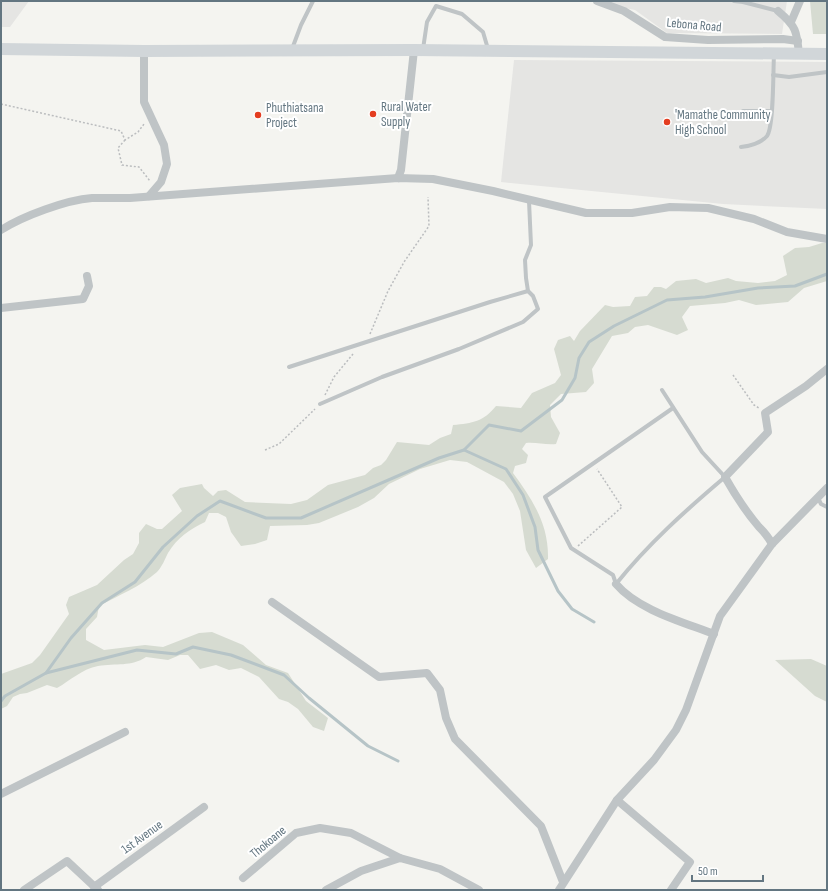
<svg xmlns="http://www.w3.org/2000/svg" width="828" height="891" font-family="'Sofia Sans Condensed',sans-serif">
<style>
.built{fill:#e5e5e3}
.green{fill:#d6dbd1}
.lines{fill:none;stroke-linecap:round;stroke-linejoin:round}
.stream{stroke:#b6c4c7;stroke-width:3}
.path{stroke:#bbbdbf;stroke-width:1.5;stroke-dasharray:2 2;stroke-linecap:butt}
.service{stroke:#bfc4c6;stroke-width:4}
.minor{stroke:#bfc4c6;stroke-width:8}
.secondary{stroke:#d1d6d9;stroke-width:12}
.poi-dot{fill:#e43d20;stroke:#fff;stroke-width:1.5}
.labels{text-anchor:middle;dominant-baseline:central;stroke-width:4;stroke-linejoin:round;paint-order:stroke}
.street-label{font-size:13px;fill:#637681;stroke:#fff}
.poi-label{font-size:13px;fill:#637681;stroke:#fff;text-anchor:start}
</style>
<rect width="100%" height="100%" fill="#f4f4f0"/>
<g class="built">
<polygon points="1,1 29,1 10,27 1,27"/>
<polygon points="607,1 787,1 782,34 667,33 635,10 620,7"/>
<polygon points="514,60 827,62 827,209 723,204 501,182"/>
</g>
<g class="green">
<polygon points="810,1 827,1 827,34 813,34"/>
<path d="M822,243H827V281L804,288L788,302L756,305L739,300L725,303L690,306L682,317L688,330L677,335L648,325L635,327L628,333L612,336L592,369L594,383L586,392L561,394L550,405L551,417L560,433L556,444C545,445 536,442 526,443L522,449L528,455L526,463L515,466L513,473C532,499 549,524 548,559L536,568L526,550L520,511L513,494L504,482L467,462L450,460L420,469L389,484L374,498L358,507L319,523L307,525L270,526L267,540L255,544L241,546L231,532L226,517L218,513H209L205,522C190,529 177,538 168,553C165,559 162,567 157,572C140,587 119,595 99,606L97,617L86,629V640L104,650L145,645L163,647L199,633L212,632L243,645L266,665L288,673L306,701L328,718L324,731L313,727L298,709L288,702L279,699L259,677L241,668L229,670L216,665L200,669L188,655H180L168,660L146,657C131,667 116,663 98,666C82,669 71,680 57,688L47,685L27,693L20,694L13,697L7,706L1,709V674L32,663L40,655L69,614L66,605L69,597L97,585L124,560L133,554L139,543V533L146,524L157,529H162L182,511L172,495L180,488L202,484L204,488L213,496L218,491L226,490L245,502L291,504L307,500L328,485L365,475L373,468L381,465L386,460L397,442L429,445L440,438L451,434L453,425C473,423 483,422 496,406L521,408L532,393L555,383L561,375L554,349L558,340L570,336L574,341L580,331L605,305L613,307L630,306L635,297L647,296L654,287H661L666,289L676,281L696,279L706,283L728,278L736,281L758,283L775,281L787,275L783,256L795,248L809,247Z"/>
<polygon points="811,659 827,666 827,702 815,696 775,660"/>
</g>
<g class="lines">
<g class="stream">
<polyline points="464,450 506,469 523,495 535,527 538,550 558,591 572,609 594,622"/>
<polyline points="46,673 137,650 176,654 193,647 231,655 284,675 309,698 368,746 398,761"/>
<polyline points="1,701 5,696 46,673 71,638 102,603 135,582 163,547 197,516 220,501 266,518 301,518 439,458 464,450 489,425 521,431 562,400 575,378 579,358 589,342 614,326 667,300 705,297 758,288 795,286 827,274"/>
</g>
<g class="path">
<polyline points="1,104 121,131 125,140 138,132 144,124"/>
<polyline points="125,140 118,148 122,165 139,167 150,181"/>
<polyline points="370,334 388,291 404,262 429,226 428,197"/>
<polyline points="733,375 754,405 759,408"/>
<polyline points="325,395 334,377 353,354"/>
<polyline points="265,450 279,444 315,409"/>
<polyline points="578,546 622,507 597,469"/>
</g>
<g class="service">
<polyline points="734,1 743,2 778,11"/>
<polyline points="292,49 301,25 313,1"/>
<polyline points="423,49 427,22 436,6 462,14 483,32 488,49"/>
<polyline points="773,75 789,77 827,72"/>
<polyline points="743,111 772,111"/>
<path d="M741,147C749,146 761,143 767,136C774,127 773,70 774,55"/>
<polyline points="289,367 490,302 528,291"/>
<polyline points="320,404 382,377 459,349 523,322 538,309 533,296 528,291 526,278 525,260 531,245 529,201"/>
<polyline points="818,498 821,504 827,507"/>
<polyline points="616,584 613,575 571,548 545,497 673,408"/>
<path d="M616,584C648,544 686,510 725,477L702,452L662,390"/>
</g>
<g class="minor">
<polyline points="597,1 624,11 665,37 708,40 783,39 798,41"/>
<path d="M778,11C796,26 797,31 799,55"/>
<polyline points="791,22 800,1"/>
<polyline points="144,51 144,102 164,145 167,164 161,182 149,196"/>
<polyline points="398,178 401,170 414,50"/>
<path d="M1,230C23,216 66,200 92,198C105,198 117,198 130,198L398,178L433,179L493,191L586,213H632L670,207L708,208L754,219L787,232L827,239"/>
<polyline points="1,308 83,299 89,286 87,276"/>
<path d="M772,544C768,536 765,533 759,527C747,513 734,493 725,477L768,432L765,413L806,386L827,369"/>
<path d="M616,584C638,610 683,622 714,634"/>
<polyline points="272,602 379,677 427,673 440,690 446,718 455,739 541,826 563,882"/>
<polyline points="1,794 125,732"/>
<polyline points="617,800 690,862 671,890"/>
<polyline points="243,878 296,833 320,828 351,833 400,858"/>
<polyline points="94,887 204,807"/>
<polyline points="24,890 67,861 98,890"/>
<polyline points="326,890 361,871 400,858 440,869 479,890"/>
<polyline points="559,890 617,800 654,760 676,730 686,710 720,616 772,544 827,488"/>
</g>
<polyline class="secondary" points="1,49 144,51 414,50 827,54"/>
</g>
<g class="poi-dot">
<circle cx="373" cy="114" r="4"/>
<circle cx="258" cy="115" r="4"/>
<circle cx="667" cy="122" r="4"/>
</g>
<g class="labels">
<g class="street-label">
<text transform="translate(694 25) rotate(5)">Lebona Road</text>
<text transform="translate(142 837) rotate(-36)">1st Avenue</text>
<text transform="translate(268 842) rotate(-40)">Thokoane</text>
</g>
<g class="poi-label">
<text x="381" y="107">Rural Water<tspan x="381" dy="15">Supply</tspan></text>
<text x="266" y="108">Phuthiatsana<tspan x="266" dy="15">Project</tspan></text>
<text x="675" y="115">'Mamathe Community<tspan x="675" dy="15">High School</tspan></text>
</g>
</g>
<rect width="828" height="891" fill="none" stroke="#637681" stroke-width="4"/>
<path d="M692 875v6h71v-6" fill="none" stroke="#637681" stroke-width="2"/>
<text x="698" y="875" font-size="12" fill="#637681" stroke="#ffffff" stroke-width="3" paint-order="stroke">50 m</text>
</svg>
